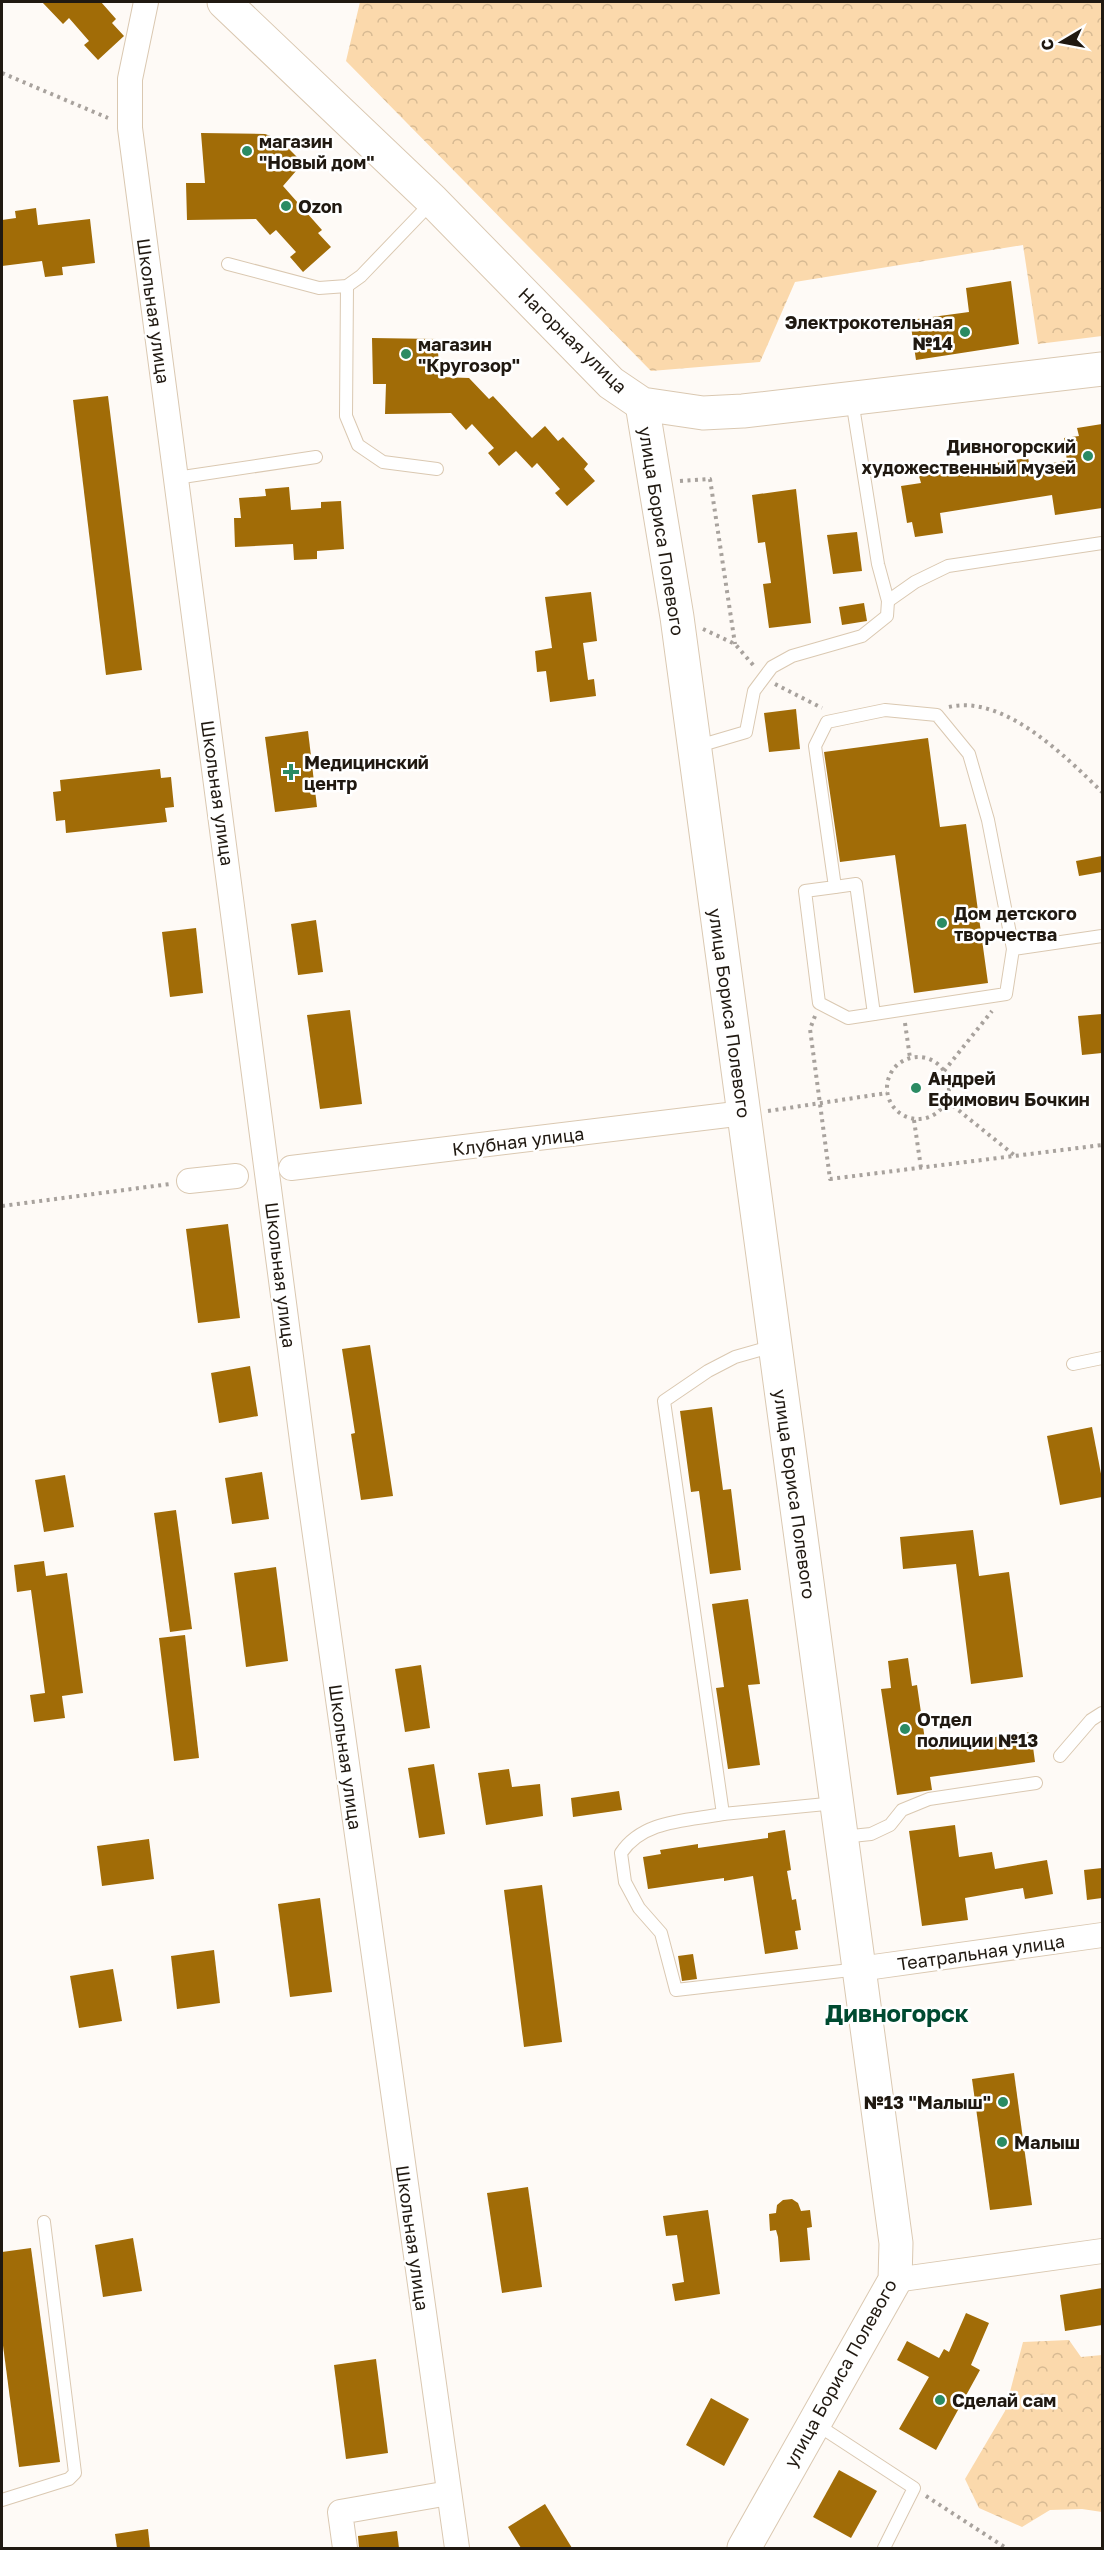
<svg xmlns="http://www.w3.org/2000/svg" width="1104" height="2550" font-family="'Golos Text',sans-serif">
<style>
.forest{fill:url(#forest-crowns)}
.building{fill:#a16c07}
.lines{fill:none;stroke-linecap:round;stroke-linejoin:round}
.lane-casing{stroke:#dac8b1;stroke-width:14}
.street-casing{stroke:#dac8b1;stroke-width:26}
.secondary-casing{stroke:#dac8b1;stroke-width:35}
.path{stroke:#a8a29d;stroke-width:4;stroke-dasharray:3 4.5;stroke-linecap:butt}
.lane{stroke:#fff;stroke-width:12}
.street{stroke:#fff;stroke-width:24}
.secondary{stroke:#fff;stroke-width:33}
.poi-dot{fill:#2b8b63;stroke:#fff;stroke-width:2}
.labels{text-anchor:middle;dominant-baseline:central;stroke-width:5;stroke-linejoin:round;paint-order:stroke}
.poi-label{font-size:18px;font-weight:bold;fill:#201911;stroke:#fff;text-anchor:start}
.street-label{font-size:18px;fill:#201911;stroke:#fff}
.district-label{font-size:24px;font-weight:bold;fill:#004a30;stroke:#fff}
</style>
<defs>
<pattern id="forest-crowns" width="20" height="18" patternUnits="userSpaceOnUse" patternTransform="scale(1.5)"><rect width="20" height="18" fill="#fbd9ac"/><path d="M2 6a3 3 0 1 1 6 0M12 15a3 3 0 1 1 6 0" fill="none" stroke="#d7ba93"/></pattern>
</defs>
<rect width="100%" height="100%" fill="#fefaf6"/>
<g class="forest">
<polygon points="360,2 1102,2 1102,336 1038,344 1023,245 795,282 760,362 651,371 346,61"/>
<polygon points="1069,2340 1081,2357 1102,2355 1102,2512 1082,2509 1050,2510 1022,2527 979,2508 965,2479 1005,2411 1023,2342"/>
</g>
<g class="building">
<polygon points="42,2 101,2 116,19 112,23 124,36 98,60 84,45 89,41 69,18 63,24"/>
<polygon points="201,133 265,134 279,139 303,163 283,186 322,230 318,233 331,247 303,272 290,257 296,252 276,230 270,235 256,219 187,220 186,183 205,183"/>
<polygon points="36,208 38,225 90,219 95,263 62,267 63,275 45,277 42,261 2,266 2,220 16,218 15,211"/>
<polygon points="1011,281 1019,344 916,360 910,320 969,312 966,288"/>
<polygon points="372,338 437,339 440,377 469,378 489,399 493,396 532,438 545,426 558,441 563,437 588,464 584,469 595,481 567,506 555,493 560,489 537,463 532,468 516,451 499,466 488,453 494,448 472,424 466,430 451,413 385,414 386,384 373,384"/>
<polygon points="108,396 142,670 106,675 73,400"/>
<polygon points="1102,424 1102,508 1055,515 1052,495 940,513 943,533 915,537 912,522 907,523 901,486 921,483 919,476 959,469 960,476 990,472 989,464 1028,458 1030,466 1067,461 1064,438 1079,436 1077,428"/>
<polygon points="289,487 291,510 321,508 321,502 341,501 344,549 317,551 317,559 294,560 293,544 235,547 234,518 241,518 239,498 266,496 265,489"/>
<polygon points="796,489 811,623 769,628 763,584 771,583 765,542 758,543 752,495"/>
<polygon points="857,532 862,571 833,574 827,535"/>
<polygon points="591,592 597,641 583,643 588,680 594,679 596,696 550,702 546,671 537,672 535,651 552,648 545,597"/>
<polygon points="864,603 867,621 842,625 839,607"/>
<polygon points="796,709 800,749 769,752 764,713"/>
<polygon points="308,731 317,807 275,812 265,737"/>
<polygon points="928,738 940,827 966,824 988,983 914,993 895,855 840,862 824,752"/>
<polygon points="160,769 161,778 171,777 174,807 165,808 167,822 66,833 65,820 56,821 53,792 61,791 60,780"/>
<polygon points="1102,856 1102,872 1079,876 1076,861"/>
<polygon points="316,920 323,972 298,975 291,924"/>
<polygon points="196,928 203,993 170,997 162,932"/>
<polygon points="350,1010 362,1104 320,1109 307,1015"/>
<polygon points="1102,1014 1102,1053 1082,1055 1078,1016"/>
<polygon points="228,1224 240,1318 198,1323 186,1229"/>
<polygon points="370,1345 393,1496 361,1500 351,1434 355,1433 342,1349"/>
<polygon points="250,1366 258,1416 219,1423 211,1373"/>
<polygon points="712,1407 723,1490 731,1489 741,1570 710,1574 699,1491 691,1492 680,1411"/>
<polygon points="1092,1427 1102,1479 1102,1497 1060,1505 1047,1436"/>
<polygon points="262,1472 269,1519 232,1524 225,1478"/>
<polygon points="65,1475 74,1527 44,1532 35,1480"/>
<polygon points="176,1510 192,1629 170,1632 154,1513"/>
<polygon points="973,1530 979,1576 1009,1572 1023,1677 971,1684 956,1564 903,1569 900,1537"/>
<polygon points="44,1561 46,1576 67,1573 83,1693 62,1696 65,1718 34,1722 30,1695 45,1693 31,1590 17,1592 14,1565"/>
<polygon points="276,1567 288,1661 246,1667 234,1573"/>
<polygon points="748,1599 760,1684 748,1685 760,1765 728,1769 716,1688 724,1687 712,1604"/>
<polygon points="185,1635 199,1758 174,1761 159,1638"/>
<polygon points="908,1658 912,1686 917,1685 926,1747 1031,1732 1035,1762 930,1777 932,1790 897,1795 881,1689 891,1688 888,1661"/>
<polygon points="421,1665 430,1728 405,1732 395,1669"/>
<polygon points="434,1764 445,1834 419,1838 408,1768"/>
<polygon points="509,1769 512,1787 540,1784 543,1816 486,1825 478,1773"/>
<polygon points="619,1791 622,1810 573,1817 571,1798"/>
<polygon points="955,1825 959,1857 992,1852 995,1869 1047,1860 1053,1894 1025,1899 1023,1888 965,1898 968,1920 922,1926 909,1831"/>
<polygon points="785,1830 791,1870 787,1871 792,1900 796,1899 801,1930 795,1931 798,1949 765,1954 753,1876 724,1881 724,1878 648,1889 643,1857 661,1854 660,1850 698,1844 698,1848 768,1838 768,1833"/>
<polygon points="149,1839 154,1879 102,1886 97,1846"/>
<polygon points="1102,1868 1102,1898 1087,1900 1084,1870"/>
<polygon points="542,1885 562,2042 524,2047 504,1890"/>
<polygon points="320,1898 332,1992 290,1997 278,1904"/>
<polygon points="214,1950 220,2003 177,2009 171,1956"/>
<polygon points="693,1954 697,1979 682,1981 678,1956"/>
<polygon points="113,1969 122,2021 79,2028 70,1976"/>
<polygon points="1014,2073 1032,2205 990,2210 972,2079"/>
<polygon points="528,2187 542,2287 502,2293 487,2193"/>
<polygon points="792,2199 798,2203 801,2211 810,2210 812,2227 807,2228 810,2260 780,2262 778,2237 776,2230 770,2231 769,2214 776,2213 777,2205 783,2200"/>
<polygon points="708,2210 720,2294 675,2301 672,2284 684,2282 677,2235 666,2236 663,2216"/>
<polygon points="133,2238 142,2291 103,2297 95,2245"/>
<polygon points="31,2248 60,2462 19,2467 2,2338 2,2252"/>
<polygon points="1102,2288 1102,2325 1065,2331 1060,2295"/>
<polygon points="966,2313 989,2323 971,2365 980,2370 936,2450 899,2429 929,2377 897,2360 907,2341 939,2358 944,2349 949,2352"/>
<polygon points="376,2359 388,2453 346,2459 334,2365"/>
<polygon points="711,2398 749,2419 724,2466 686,2445"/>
<polygon points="839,2470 877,2491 851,2538 813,2517"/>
<polygon points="545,2504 572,2548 521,2548 508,2527"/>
<polygon points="148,2529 150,2548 117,2548 115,2534"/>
<polygon points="397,2531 399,2548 359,2548 358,2536"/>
</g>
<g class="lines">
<defs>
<g id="lane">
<polyline points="228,264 319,288 347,286 361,276 432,202"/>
<polyline points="347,286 346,416 358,445 383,462 437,469"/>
<polyline points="176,478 316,457"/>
<polyline points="888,601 915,582 948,566 1102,543"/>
<polyline points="695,747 746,732 754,691 772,667 792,656 862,636 887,616 888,601 878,564 852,400"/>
<polyline points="835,887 856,884 874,1014"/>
<polyline points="1013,949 988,820 969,754 937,715 885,710 827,722 815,746 835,887 805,891 819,1003 848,1018 1006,994 1013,949 1102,936"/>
<polyline points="774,1346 735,1357 708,1371 664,1401 723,1814 836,1803"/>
<polyline points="1073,1364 1102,1358"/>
<polyline points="1060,1756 1091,1720 1102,1713"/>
<path d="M723,1814C686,1821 643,1820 621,1853L625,1882L639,1908L661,1933L676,1990L859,1969"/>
<polyline points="842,1837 871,1834 890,1825 902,1810 929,1799 1036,1783"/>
<polyline points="816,2424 914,2488 884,2548"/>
<polyline points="2,2500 69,2479 75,2473 44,2222"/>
</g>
<g id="street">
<polyline points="146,2 130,79 130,128 306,1471 457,2548"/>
<polyline points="291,1168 744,1113"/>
<polyline points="189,1181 236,1176"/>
<polyline points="859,1969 1102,1935"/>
<polyline points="895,2280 1102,2251"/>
<polyline points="345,2548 340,2512 449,2493"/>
</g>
<g id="secondary">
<polyline points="224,2 433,201 611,383 642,404 703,413 743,411 1102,369"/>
<polyline points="642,404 677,617 896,2243 895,2280 744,2548"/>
</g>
</defs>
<use href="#lane" class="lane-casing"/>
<use href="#street" class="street-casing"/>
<use href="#secondary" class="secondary-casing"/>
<g class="path">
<polyline points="2,73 108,118"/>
<polyline points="680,481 710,479 735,644"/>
<polyline points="703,629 735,644 754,666"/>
<polyline points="775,684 822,708"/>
<path d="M949,707C1004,694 1066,757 1102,792"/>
<polyline points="815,1016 810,1029 830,1179 1102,1145"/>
<polyline points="905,1023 910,1058"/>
<circle cx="918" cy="1088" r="31"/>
<polyline points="944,1071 992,1011"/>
<polyline points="947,1101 1014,1155"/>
<polyline points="768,1111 887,1093"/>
<polyline points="914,1120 921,1168"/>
<polyline points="2,1206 170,1184"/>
<polyline points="926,2496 1006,2548"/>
</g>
<use href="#lane" class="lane"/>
<use href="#street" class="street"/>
<use href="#secondary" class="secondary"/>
</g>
<g class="poi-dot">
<circle cx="247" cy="151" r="6"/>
<circle cx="286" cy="206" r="6"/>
<circle cx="965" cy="332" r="6"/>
<circle cx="406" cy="354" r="6"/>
<circle cx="1088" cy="456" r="6"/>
<path d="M288 763h6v6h6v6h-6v6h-6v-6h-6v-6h6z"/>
<circle cx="942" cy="923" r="6"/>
<circle cx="916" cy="1088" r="6"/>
<circle cx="905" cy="1729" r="6"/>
<circle cx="1003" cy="2102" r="6"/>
<circle cx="1002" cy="2142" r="6"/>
<circle cx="940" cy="2400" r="6"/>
</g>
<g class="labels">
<g class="poi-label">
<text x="259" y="141">магазин<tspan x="259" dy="21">"Новый дом"</tspan></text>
<text x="298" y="206">Ozon</text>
<text x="953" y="322" text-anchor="end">Электрокотельная<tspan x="953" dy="21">№14</tspan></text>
<text x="418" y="344">магазин<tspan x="418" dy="21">"Кругозор"</tspan></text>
<text x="1076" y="446" text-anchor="end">Дивногорский<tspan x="1076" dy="21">художественный музей</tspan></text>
<text x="304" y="762">Медицинский<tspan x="304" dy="21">центр</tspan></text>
<text x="954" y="913">Дом детского<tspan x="954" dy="21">творчества</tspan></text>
<text x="928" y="1078">Андрей<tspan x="928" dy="21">Ефимович Бочкин</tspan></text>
<text x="917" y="1719">Отдел<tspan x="917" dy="21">полиции №13</tspan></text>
<text x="991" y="2102" text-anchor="end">№13 "Малыш"</text>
<text x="1014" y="2142">Малыш</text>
<text x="952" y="2400">Сделай сам</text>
</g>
<g class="street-label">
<text transform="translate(154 311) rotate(82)">Школьная улица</text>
<text transform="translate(573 340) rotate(44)">Нагорная улица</text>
<text transform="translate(662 531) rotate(81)">улица Бориса Полевого</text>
<text transform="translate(218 793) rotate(82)">Школьная улица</text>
<text transform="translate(730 1013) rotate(82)">улица Бориса Полевого</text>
<text transform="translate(518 1141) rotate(-7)">Клубная улица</text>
<text transform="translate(281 1275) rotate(83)">Школьная улица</text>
<text transform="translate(795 1494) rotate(82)">улица Бориса Полевого</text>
<text transform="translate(346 1757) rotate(82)">Школьная улица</text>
<text transform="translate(981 1952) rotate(-8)">Театральная улица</text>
<text transform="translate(413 2238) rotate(82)">Школьная улица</text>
<text transform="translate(840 2373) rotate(-61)">улица Бориса Полевого</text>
</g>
<g class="district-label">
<text x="897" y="2012">Дивногорск</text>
</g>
</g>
<rect width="1104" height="2550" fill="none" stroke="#201911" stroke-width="6"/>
<g transform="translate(1062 42) rotate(260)" stroke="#ffffff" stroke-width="4.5" paint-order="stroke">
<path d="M0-4.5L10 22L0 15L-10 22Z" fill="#201911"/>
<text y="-9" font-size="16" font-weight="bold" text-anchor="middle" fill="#201911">С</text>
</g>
</svg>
